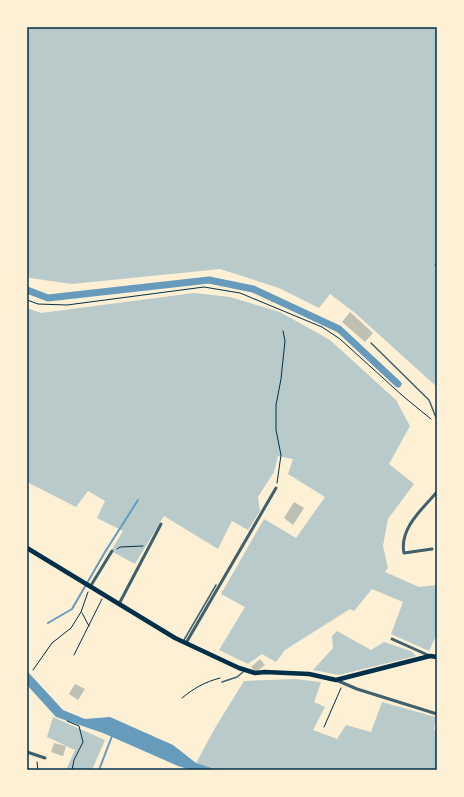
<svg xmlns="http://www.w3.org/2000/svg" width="464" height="797" font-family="'IBM Plex Serif',serif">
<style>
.green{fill:#b9caca}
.water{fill:#669bbc}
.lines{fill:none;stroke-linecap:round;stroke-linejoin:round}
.stream{stroke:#669bbc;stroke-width:2}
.canal{stroke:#669bbc;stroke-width:7}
.building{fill:#bec0b2}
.path{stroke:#003049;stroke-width:1}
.service{stroke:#3f606c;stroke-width:1.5}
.minor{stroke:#3f606c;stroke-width:3}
.secondary{stroke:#003049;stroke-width:4.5}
.neatline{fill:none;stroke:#003049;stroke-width:1.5}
</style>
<rect width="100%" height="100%" fill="#fdf0d5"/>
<g class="green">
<polygon points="27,27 437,27 437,387 355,313 330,294 319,308 279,288 220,269 72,284 30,278 27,276"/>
<polygon points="194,293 230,297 280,312 330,340 396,400 410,426 389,464 414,484 388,519 383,546 388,568 385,572 419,587 437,585 437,634 429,651 391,634 403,602 372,589 354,611 350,609 285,650 276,662 262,654 248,664 219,650 245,607 221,594 264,519 296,538 325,497 288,474 293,459 278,456 274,472 258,497 260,511 248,530 232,521 218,549 164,516 135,564 111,551 123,531 97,518 105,501 88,491 76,507 27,482 27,308 41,313"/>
<polygon points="337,631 371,650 384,642 411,651 416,656 339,675 313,670 333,648 332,636"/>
<polygon points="295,679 321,682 314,702 325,707 313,730 337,739 346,725 371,732 382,702 436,717 434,730 437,731 437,770 218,770 196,763 215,728 244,681"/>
<polygon points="53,717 105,740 92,770 66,770 75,750 47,737"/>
</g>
<polygon class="water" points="27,671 63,710 85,719 110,717 173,745 196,763 218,770 191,770 178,766 103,733 56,717 27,685"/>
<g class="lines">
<g class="stream">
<polyline points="48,623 72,609 105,552 138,500"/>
<polyline points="99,770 112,736"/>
</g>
<polyline class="canal" points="27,290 48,298 209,280 253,289 339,329 398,384"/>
</g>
<g class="building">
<polygon points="350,312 373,333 365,342 342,322"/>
<polygon points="294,502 304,508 293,525 284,518"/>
<polygon points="260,659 265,665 256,672 251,667"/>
<polygon points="75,684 85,689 78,700 69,694"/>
<polygon points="54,743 66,746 63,756 51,752"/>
</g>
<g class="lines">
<g class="path">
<polyline points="435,265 437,264"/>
<polyline points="27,300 38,304 67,305 204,287 240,293 322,327 340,339 404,397 431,419"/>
<polyline points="277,483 281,455 276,430 276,405 281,379 285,341 283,331"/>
<polyline points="117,549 120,547 143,546"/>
<polyline points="82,613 89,626"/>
<polyline points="74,655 102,599"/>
<polyline points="33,670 52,643 71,628 81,612 88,592"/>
<path d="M182,698C194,688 205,682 220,678"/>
<polyline points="67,721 79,726 83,742 74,760 72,770"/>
<polyline points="324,727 341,688"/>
<polyline points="37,762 38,770"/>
</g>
<g class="service">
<polyline points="371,343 429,400 437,420"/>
<polyline points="184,640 216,585"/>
<polyline points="222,682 237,677 243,672"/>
</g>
<g class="minor">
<path d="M432,549L404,553C399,529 422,509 437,492"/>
<polyline points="90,587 112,551"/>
<polyline points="119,604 161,524"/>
<polyline points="392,639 430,656"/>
<polyline points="186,643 276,488"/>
<polyline points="336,680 357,689 437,714"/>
<polyline points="27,752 45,758"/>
</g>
<polyline class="secondary" points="27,548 175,638 239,668 255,673 265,672 309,674 336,680 430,656 437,657"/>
</g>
<rect width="464" height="797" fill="none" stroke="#fdf0d5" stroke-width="56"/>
<rect x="28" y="28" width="408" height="741" class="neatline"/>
</svg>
